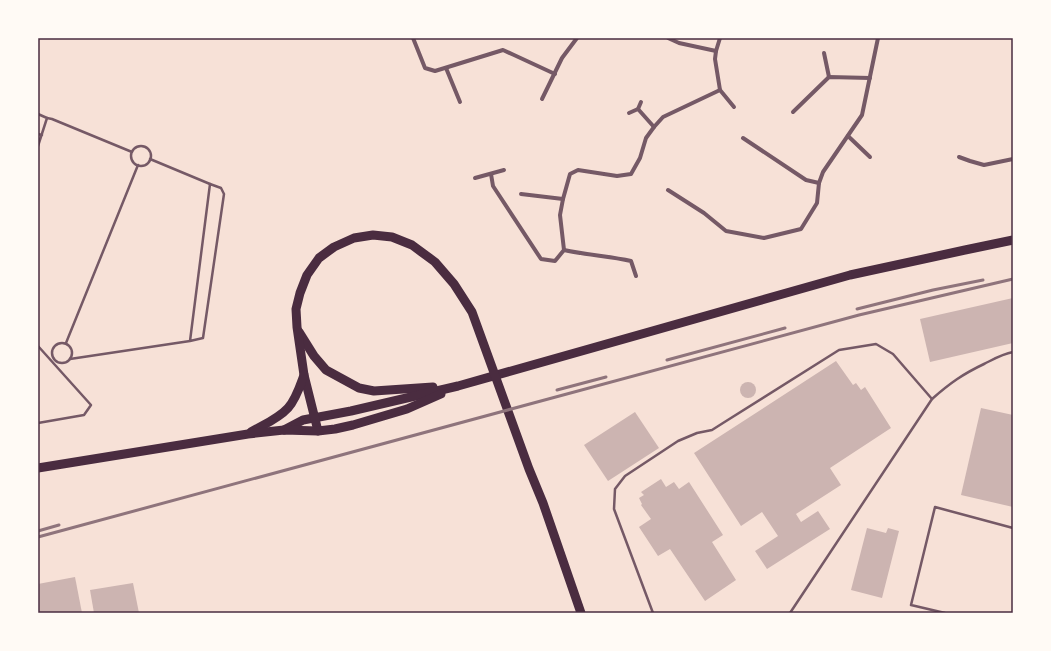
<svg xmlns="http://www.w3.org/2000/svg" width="1051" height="651" font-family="Raleway,sans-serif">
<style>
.building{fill:#ccb4b1}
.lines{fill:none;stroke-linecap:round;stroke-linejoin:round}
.service{stroke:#755966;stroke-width:2.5}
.minor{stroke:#755966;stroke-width:4}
.trunk{stroke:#4a2c40;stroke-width:9}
.rail{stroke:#8f747c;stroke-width:3}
.neatline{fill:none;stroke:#4a2c40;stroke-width:1.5}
</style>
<rect width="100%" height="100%" fill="#f7e1d7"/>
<g class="building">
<polygon points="1013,298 1013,343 930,362 920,319"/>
<polygon points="836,361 853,385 856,383 861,390 865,387 891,428 830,468 841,485 796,514 801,522 818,511 830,529 767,569 755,551 778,536 762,512 741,526 694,453"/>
<circle cx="748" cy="390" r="8"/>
<polygon points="981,408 1013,415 1013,507 961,495"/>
<polygon points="635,412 659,448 608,481 584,445"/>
<polygon points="661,479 666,487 674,482 679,489 689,482 723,535 712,542 736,580 705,601 670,549 658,556 639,527 651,519 641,505 642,504 639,498 644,495 641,492"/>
<polygon points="867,528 886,533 888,528 899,531 882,598 851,590"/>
<polygon points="75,577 82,613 38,613 38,584"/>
<polygon points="133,583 139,613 94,613 90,590"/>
</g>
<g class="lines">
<g class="service">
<polyline points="38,114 47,118 38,146"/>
<polyline points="47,118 52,119 132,152"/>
<polyline points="38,134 42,135"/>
<circle cx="141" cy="156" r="10"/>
<polyline points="150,159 210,184"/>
<circle cx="62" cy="353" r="10"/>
<polyline points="66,343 138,165"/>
<polyline points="38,346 91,405 84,415 38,423"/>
<polyline points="70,359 190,341 203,338 224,194 221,188 210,184 190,341"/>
<polyline points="653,613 614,509 615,489 625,476 678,441 697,433 712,430 723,423 839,350 876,344 893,354 932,399"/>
<path d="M790,613L932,399C950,383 963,374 984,364C994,359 1002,354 1013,352"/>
<polyline points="945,613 911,605 935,507 1013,528"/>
</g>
<g class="minor">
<polyline points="413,38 425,68 435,71 503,50 514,55 555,74"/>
<polyline points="668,38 679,43 716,51"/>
<polyline points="720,38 716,51 715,59 720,90 734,107"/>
<polyline points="824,53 829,77"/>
<polyline points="446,68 460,102"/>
<polyline points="542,99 562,58 577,38"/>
<polyline points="638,109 654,127"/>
<polyline points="793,112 829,77 870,78"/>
<polyline points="629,113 638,109 641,102"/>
<polyline points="848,136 870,157"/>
<polyline points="743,138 806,180 819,183"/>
<polyline points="959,157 970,161 984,165 1013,159"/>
<polyline points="491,174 493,186 541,259 555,261 564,250 560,215 563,199 570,174 578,170 617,176 631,174 640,158 646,138 654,127 663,117 720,90"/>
<polyline points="475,178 504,170"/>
<polyline points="668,190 704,213 726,231 764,238 801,229 817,203 819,183 823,172 862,115 878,38"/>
<polyline points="521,194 563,199"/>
<path d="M564,250C586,255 609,256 631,261L636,276"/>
</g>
<g class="trunk">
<polyline points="299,332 314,356 326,370 359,388 374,391 433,387"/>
<polyline points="284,430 303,420 351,411 458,386 850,275 965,250 1013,240"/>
<polyline points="318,431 304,375 297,327 296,309 300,293 307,275 319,258 334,247 354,238 373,235 392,237 412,245 435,262 454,284 472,312 529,469 543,503 581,613"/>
<path d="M251,432C263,425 278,419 288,408C296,399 300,386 304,375"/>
<polyline points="38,468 248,434 284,430 318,431 335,429 353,425 407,409 441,394"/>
</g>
<g class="rail">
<polyline points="857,309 933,290 983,280"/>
<polyline points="667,360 785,328"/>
<polyline points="557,390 606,377"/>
<polyline points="38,531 59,525"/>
<polyline points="38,537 859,315 1013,279"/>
</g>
</g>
<rect width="1051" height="651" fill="none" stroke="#fffaf5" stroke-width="78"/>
<rect x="39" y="39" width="973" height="573" class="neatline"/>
</svg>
